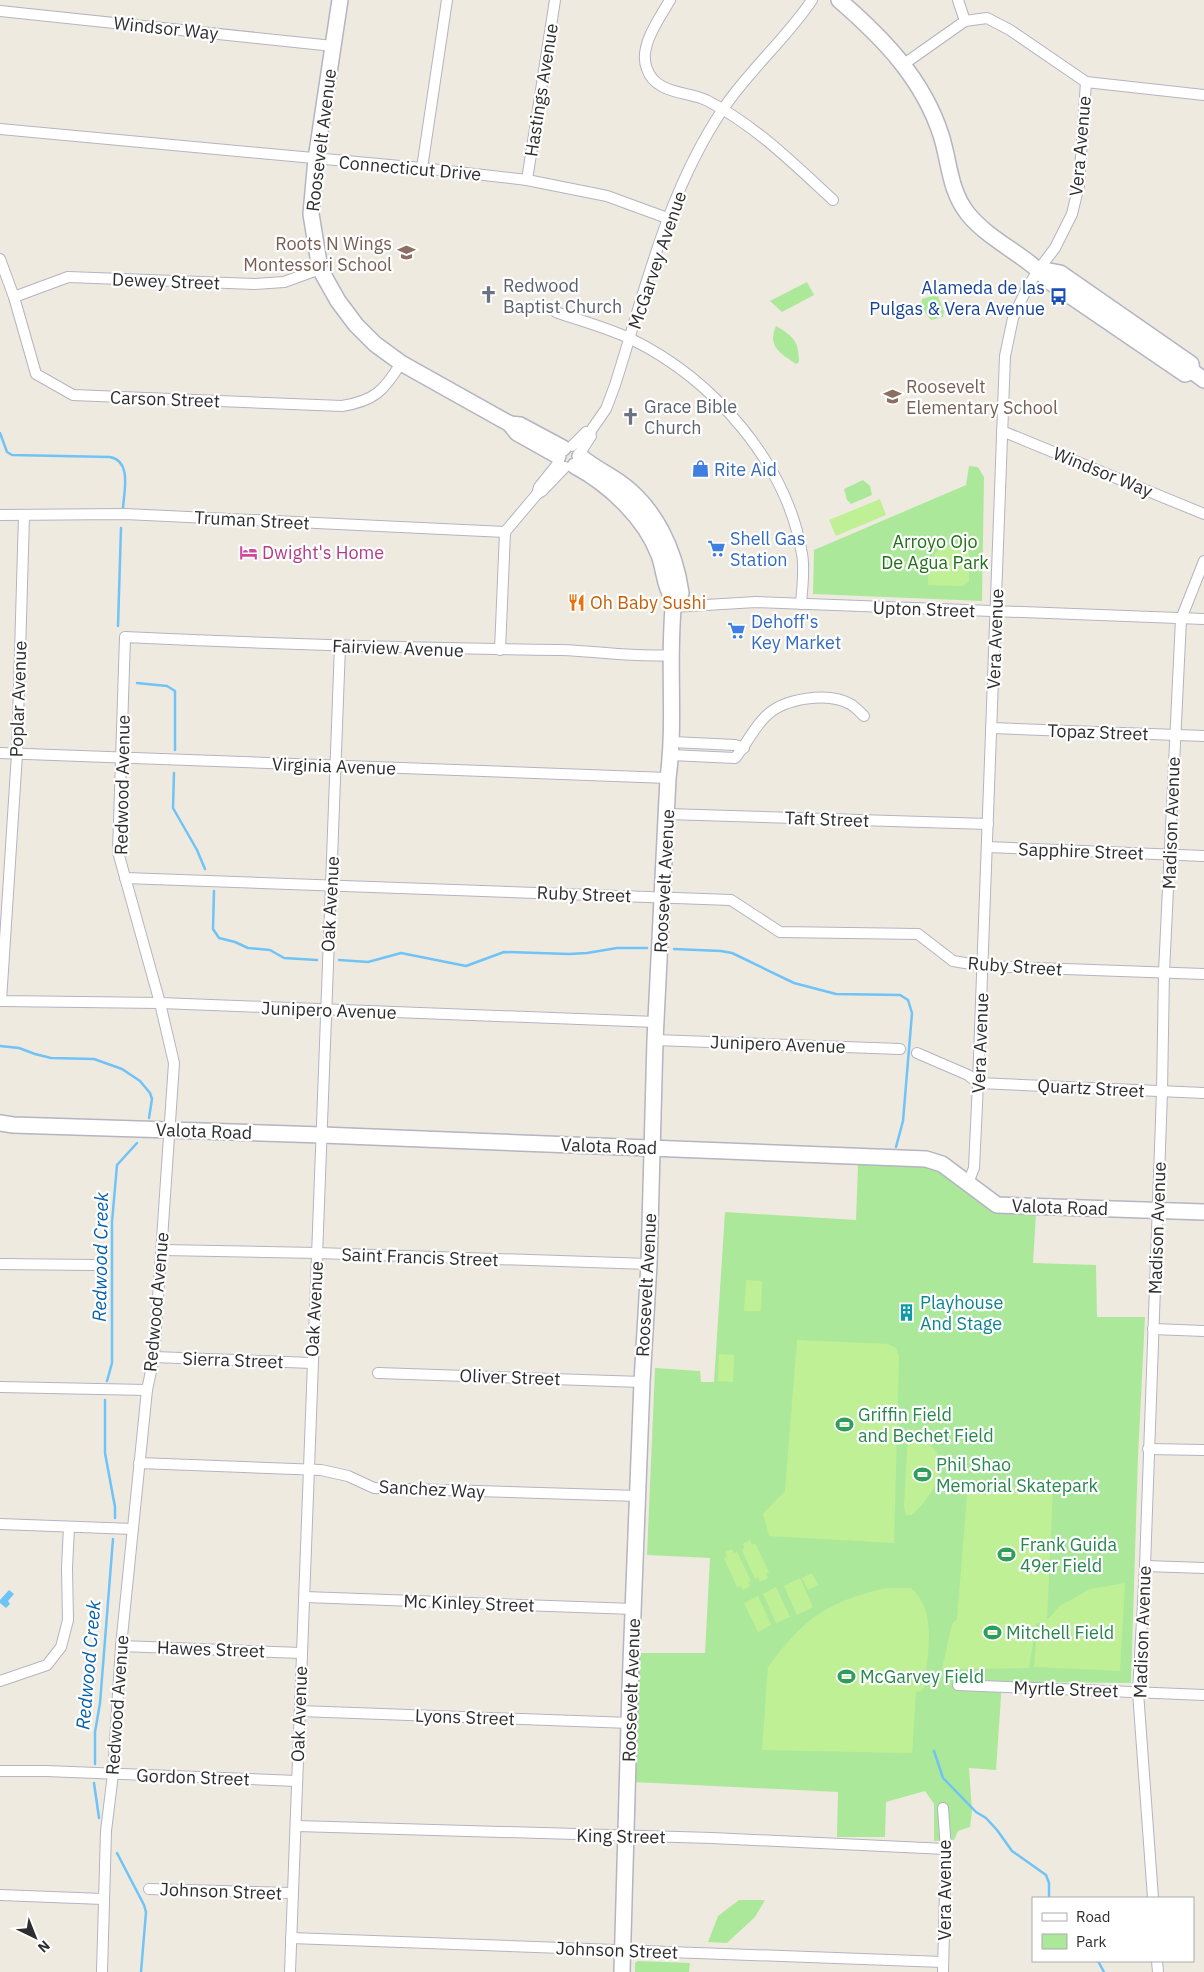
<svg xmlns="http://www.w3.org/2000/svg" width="1204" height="1972" font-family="'IBM Plex Sans',sans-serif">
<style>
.green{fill:#ace89a}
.pitch{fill:#c0f096}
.water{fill:#6fc3f6}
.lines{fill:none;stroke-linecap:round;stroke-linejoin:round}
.stream{stroke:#6fc3f6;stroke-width:2.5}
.street-casing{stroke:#b4b4c2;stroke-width:12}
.secondary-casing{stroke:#b4b4c2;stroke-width:18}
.street{stroke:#fff;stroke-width:10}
.secondary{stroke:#fff;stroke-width:15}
.labels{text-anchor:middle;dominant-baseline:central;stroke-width:4.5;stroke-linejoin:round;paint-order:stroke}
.street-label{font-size:18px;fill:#2e2e2e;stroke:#fff}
.education-label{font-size:18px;fill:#785e54;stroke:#fff;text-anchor:end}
.worship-label{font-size:18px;fill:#5b616d;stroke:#fff;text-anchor:start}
.transit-label{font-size:18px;fill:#164399;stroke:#fff;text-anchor:end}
.shop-label{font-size:18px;fill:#366cbe;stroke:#fff;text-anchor:start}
.park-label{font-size:18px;fill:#207117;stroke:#fff}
.hotel-label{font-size:18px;fill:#b23c85;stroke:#fff;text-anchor:start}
.food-label{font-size:18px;fill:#c56008;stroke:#fff;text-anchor:start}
.culture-label{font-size:18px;fill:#0d838f;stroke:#fff;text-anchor:start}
.leisure-label{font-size:18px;fill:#27864d;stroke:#fff;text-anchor:start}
.water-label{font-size:19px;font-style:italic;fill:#0660aa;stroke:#fff}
</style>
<rect width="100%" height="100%" fill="#efeae0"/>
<g class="green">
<polygon points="807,282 814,295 782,312 770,301"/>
<path d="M935,295L938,296L944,312L943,317L931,320C926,314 920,307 922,299Z"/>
<path d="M776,326C793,336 799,341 799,362L796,364C780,353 767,346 776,326Z"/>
<polygon points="969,466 978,467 984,477 982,601 813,594 814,550 966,485"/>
<polygon points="863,480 870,486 872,495 851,504 847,500 844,489"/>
<polygon points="875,1164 932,1167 975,1199 1002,1212 1036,1214 1033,1263 1096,1265 1097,1317 1145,1317 1138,1457 1131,1683 1002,1682 996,1770 969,1768 972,1811 970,1827 958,1831 954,1840 934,1841 934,1804 925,1791 886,1802 885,1837 837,1837 838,1792 633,1782 640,1653 705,1653 710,1558 647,1555 655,1368 700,1371 701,1382 714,1382 725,1212 856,1220 858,1165"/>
<polygon points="739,1900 765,1900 755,1917 727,1943 708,1942 718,1916"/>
<polygon points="638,1961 690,1963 689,1972 635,1972 635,1963"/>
</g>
<g class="pitch">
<polygon points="880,499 886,515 836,536 829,520"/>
<path d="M947,547H969V582L963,586L928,585C929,569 928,551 947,547Z"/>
<polygon points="746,1280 762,1281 761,1311 744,1311"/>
<polygon points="797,1340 888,1344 896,1348 899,1356 894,1543 769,1536 763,1514 785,1491"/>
<polygon points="719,1354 734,1355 733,1382 718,1381"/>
<path d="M913,1429C921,1433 924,1438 930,1445C933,1448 937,1453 939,1457C947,1476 925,1503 912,1515H906L904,1506L908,1432Z"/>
<polygon points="968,1485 1053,1488 1047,1620 1060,1606 1090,1589 1125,1583 1120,1671 1034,1667 1037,1632 1045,1624 1036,1623 1029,1668 942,1669 952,1624 957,1619"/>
<polygon points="750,1540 752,1545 755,1543 769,1572 766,1574 768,1578 760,1582 758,1577 755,1579 742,1550 744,1548 743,1544"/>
<polygon points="732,1549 734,1553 737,1552 751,1581 748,1582 750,1586 743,1590 741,1586 737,1587 724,1558 727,1557 725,1552"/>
<polygon points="812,1573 818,1585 808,1590 802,1578"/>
<polygon points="800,1578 813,1607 797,1615 784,1586"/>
<polygon points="776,1587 790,1617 776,1623 763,1594"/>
<path d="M886,1588H911C938,1611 927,1654 925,1685L922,1691L916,1692L912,1753L762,1750L768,1667C804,1618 827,1602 886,1588Z"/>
<polygon points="758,1596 771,1625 758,1632 744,1603"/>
</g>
<polygon class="water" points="9,1590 14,1594 8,1601 10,1604 6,1608 0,1603 0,1600"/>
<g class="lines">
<g class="stream">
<path d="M0,433L7,452L12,455L110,457C132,461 124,492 123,508"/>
<polyline points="118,626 121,528"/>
<polyline points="137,683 167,686 175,691 175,750"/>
<polyline points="174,773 173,808 197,850 205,869"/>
<polyline points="214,891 213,929 219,938 235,942 248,948 270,950 284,958 317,960"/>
<polyline points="674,949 721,951 732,953 794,983 836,994 900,995 908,1000 912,1013 903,1121 896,1147"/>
<polyline points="339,960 368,962 401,953 466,966 504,952 569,954 587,953 617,948 647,948"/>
<polyline points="0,1046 19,1048 35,1054 51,1058 94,1059 122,1069 140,1081 150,1093 152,1099 149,1118"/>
<polyline points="107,1381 112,1363 112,1222 117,1165 137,1143"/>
<polyline points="105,1400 105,1453 115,1507 115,1518"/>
<polyline points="934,1751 943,1778 976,1812 986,1818 997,1830 1012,1851 1046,1875 1049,1883 1049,1898"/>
<polyline points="95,1764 95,1732 100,1703 113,1539"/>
<polyline points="94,1783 99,1818"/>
<polyline points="117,1853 144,1905 146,1912 141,1972"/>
<polyline points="1098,1961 1104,1972"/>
</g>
<defs>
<g id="street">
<path d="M670,0C659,19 638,47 647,69C656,95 689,91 708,101C756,126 794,164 833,200"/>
<polyline points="958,0 965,21"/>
<polyline points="0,11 333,46"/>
<polyline points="904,64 965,21 987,18 1010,30 1086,82 1204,95"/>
<polyline points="0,129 422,168 527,180 607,196 667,218"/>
<polyline points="422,168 447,0"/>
<polyline points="527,180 555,0"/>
<path d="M0,259L14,297L36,374L73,395L342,406C374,401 384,391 401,363"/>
<polyline points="14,297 68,277 255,284 284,282 320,269"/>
<path d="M556,312C581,321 608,328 631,339C713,379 787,463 802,554C805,570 802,588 801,604"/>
<polyline points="1002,431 1204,514"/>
<path d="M590,432L606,409L615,385C645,291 667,192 723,109C749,70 786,39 812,0"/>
<polyline points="572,446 586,432 590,432 591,436 580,453"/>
<polyline points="559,462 539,487 537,494 542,491 565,467"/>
<polyline points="0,515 125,514 505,532"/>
<polyline points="24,516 17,754 1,1001 160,1003 656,1022"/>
<polyline points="673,607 756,602 1204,619"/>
<polyline points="500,650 505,532 537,494"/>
<polyline points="991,728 1204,736"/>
<polyline points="672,742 735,745 744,748"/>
<polyline points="0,753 668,778"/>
<path d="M671,755L735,758C746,745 753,729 765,717C783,698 829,691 852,705C856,708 860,712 864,716"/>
<polyline points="667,814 988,824"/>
<polyline points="987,847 1204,856"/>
<polyline points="125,878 731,900 780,932 918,934 953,961 983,966 1204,974"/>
<polyline points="655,1040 900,1049"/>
<polyline points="917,1053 968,1075 978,1083 1204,1093"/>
<polyline points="968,1183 974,1168 978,1083 1005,356 1013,318 1027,288 1039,269 1055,248 1072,214 1079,185 1086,82"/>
<polyline points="162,1250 317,1253 649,1264"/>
<polyline points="0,1264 95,1265"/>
<polyline points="1153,1329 1204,1331"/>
<polyline points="154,1357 312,1363"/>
<polyline points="378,1373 642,1382"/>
<polyline points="0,1387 147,1390"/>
<polyline points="1148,1449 1204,1450"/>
<polyline points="139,1463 321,1470 348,1476 374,1488 638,1496"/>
<polyline points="0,1524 133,1529"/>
<polyline points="1145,1566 1204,1568"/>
<polyline points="305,1597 634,1609"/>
<polyline points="121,1646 301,1653"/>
<polyline points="0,1681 47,1665 61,1647 68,1620 67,1568 69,1527"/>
<polyline points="958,1685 1204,1695"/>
<polyline points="300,1711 630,1723"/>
<polyline points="0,1771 46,1771 297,1781"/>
<polyline points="297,1826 712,1838 946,1849"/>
<polyline points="149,1889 292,1893"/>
<polyline points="0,1895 103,1899"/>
<polyline points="1153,1898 1138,1692 1145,1566 1162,1092 1164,972 1181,619 1204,561"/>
<polyline points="291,1938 943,1962"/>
<polyline points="1157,1961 1158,1972"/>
<path d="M102,1972L106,1831L113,1774L121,1646L147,1390L154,1357L174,1063L160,1003L118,852L125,637C270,644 416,648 561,650C598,651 635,658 671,655"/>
<polyline points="290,1972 340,646"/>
<polyline points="943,1972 946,1849 943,1808"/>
</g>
<g id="secondary">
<polyline points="340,0 316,159 311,214 320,269 338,301 356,325 375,344 401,363 510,424"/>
<path d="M839,0C883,38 923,79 941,135C950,163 949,190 968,214C991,242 1027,255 1050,282L1185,374L1192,371"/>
<polyline points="1039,269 1060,273 1191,364 1192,371 1204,380"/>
<polyline points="558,456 517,433 510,424 520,425 563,448"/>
<path d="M575,466C610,485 645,518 659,555C664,568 665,590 674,599L681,593C675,550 655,507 619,482C606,473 593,467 580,456"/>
<polyline points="0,1123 13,1125 322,1135 926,1159 942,1164 997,1205 1204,1212"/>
<path d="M622,1972L630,1689L642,1382L649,1264L655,1040L668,778C676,719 667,658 674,599"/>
</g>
</defs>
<use href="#street" class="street-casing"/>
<use href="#secondary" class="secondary-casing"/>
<use href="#street" class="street"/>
<use href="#secondary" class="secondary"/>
</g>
<defs>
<symbol id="school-bare" viewBox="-9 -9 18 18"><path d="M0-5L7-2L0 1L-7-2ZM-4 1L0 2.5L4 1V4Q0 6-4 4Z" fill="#8d6e63" stroke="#fff" stroke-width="2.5" paint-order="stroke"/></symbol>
<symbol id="church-bare" viewBox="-9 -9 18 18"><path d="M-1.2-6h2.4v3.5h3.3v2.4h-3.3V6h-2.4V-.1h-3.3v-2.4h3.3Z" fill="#6b7280" stroke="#fff" stroke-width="2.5" paint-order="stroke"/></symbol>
<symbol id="bus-bare" viewBox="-9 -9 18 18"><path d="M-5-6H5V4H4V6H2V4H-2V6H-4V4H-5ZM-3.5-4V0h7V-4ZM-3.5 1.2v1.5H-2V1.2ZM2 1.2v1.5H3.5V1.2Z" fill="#1a4fb4" stroke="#fff" stroke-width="2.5" paint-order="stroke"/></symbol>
<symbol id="shop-bare" viewBox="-9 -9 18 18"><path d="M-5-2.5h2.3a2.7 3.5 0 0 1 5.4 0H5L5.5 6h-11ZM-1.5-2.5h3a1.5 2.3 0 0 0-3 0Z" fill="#3f7fe0" stroke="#fff" stroke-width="2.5" paint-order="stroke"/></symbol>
<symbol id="supermarket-bare" viewBox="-9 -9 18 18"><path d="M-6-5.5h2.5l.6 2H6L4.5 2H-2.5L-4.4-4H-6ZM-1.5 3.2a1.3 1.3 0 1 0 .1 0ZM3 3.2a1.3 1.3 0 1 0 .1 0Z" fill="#3f7fe0" stroke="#fff" stroke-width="2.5" paint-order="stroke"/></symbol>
<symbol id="hotel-bare" viewBox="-9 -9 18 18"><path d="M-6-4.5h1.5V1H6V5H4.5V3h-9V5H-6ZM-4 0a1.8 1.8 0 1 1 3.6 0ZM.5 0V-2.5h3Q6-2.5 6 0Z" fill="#d1479c" stroke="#fff" stroke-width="2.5" paint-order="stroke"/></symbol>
<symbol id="restaurant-bare" viewBox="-9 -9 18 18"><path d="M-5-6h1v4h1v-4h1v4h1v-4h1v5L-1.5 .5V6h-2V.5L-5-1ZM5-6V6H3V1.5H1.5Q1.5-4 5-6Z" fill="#e8710a" stroke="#fff" stroke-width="2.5" paint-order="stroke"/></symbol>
<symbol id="building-bare" viewBox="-9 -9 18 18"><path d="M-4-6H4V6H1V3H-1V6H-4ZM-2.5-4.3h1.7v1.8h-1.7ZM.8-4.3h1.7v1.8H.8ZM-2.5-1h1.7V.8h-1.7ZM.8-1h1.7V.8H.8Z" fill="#0f9aa8" stroke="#fff" stroke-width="2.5" paint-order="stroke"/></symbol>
<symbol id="stadium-bare" viewBox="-9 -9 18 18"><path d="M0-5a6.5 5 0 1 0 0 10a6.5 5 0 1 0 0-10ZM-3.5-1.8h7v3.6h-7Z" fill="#2e9e5b" stroke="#fff" stroke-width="2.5" paint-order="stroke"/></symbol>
</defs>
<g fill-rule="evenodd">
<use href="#school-bare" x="394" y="240" width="25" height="25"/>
<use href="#church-bare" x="476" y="282" width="25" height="25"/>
<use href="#bus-bare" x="1046" y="284" width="25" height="25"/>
<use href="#school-bare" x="880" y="384" width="25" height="25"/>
<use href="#church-bare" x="618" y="404" width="25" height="25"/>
<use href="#shop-bare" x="688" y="456" width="25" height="25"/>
<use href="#supermarket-bare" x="704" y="536" width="25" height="25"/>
<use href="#hotel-bare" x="236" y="540" width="25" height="25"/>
<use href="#restaurant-bare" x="564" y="590" width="25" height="25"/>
<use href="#supermarket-bare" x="724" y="618" width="25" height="25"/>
<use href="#building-bare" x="894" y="1300" width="25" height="25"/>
<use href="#stadium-bare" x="832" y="1412" width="25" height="25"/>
<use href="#stadium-bare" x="910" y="1462" width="25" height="25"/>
<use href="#stadium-bare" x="994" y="1542" width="25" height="25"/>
<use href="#stadium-bare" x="980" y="1620" width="25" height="25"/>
<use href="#stadium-bare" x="834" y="1664" width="25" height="25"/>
</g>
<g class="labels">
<g class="street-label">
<text transform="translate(166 28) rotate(6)">Windsor Way</text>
<text transform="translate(541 90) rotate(-81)">Hastings Avenue</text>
<text transform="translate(321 140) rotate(-83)">Roosevelt Avenue</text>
<text transform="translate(1080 146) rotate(-85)">Vera Avenue</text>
<text transform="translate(410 168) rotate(5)">Connecticut Drive</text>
<text transform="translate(657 260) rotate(-71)">McGarvey Avenue</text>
<text transform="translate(166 281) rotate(2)">Dewey Street</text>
<text transform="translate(165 399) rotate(2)">Carson Street</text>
<text transform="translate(1103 472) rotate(22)">Windsor Way</text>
<text transform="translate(252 520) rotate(3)">Truman Street</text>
<text transform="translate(924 609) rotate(2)">Upton Street</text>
<text transform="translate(995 639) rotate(-88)">Vera Avenue</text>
<text transform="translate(398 648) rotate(2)">Fairview Avenue</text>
<text transform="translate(18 699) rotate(-88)">Poplar Avenue</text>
<text transform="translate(1098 732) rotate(2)">Topaz Street</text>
<text transform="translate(334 766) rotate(2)">Virginia Avenue</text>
<text transform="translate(122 785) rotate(-89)">Redwood Avenue</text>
<text transform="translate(827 819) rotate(2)">Taft Street</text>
<text transform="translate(1171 823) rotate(-88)">Madison Avenue</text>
<text transform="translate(1081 851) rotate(2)">Sapphire Street</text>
<text transform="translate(664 881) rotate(-87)">Roosevelt Avenue</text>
<text transform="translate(584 894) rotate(2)">Ruby Street</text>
<text transform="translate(330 904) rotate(-87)">Oak Avenue</text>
<text transform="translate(1015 966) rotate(4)">Ruby Street</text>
<text transform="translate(329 1010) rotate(2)">Junipero Avenue</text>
<text transform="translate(980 1043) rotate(-88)">Vera Avenue</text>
<text transform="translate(778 1044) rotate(2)">Junipero Avenue</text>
<text transform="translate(1091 1088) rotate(3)">Quartz Street</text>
<text transform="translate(204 1131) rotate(2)">Valota Road</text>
<text transform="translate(609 1146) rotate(2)">Valota Road</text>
<text transform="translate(1060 1207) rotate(2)">Valota Road</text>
<text transform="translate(1157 1228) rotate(-88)">Madison Avenue</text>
<text transform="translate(420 1257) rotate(2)">Saint Francis Street</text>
<text transform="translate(646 1285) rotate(-87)">Roosevelt Avenue</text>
<text transform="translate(156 1302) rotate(-85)">Redwood Avenue</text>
<text transform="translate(314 1309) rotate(-87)">Oak Avenue</text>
<text transform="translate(233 1360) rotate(2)">Sierra Street</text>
<text transform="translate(510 1377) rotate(2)">Oliver Street</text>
<text transform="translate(432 1489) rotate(3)">Sanchez Way</text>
<text transform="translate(469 1603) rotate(2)">Mc Kinley Street</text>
<text transform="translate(1142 1632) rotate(-88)">Madison Avenue</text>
<text transform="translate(211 1649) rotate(2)">Hawes Street</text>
<text transform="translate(1066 1689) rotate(2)">Myrtle Street</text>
<text transform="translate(631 1690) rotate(-88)">Roosevelt Avenue</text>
<text transform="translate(117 1705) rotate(-86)">Redwood Avenue</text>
<text transform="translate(299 1714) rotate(-88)">Oak Avenue</text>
<text transform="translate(465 1717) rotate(2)">Lyons Street</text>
<text transform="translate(193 1777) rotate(2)">Gordon Street</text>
<text transform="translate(621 1836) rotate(1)">King Street</text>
<text transform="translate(944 1890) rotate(-90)">Vera Avenue</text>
<text transform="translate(221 1891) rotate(2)">Johnson Street</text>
<text transform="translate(617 1950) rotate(2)">Johnson Street</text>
</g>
<g class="education-label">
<text x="392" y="243">Roots N Wings<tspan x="392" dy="21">Montessori School</tspan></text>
<text x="906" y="386" text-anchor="start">Roosevelt<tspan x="906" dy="21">Elementary School</tspan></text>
</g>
<g class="worship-label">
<text x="503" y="285">Redwood<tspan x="503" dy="21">Baptist Church</tspan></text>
<text x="644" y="406">Grace Bible<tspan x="644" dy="21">Church</tspan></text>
</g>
<g class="transit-label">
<text x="1045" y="287">Alameda de las<tspan x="1045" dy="21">Pulgas &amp; Vera Avenue</tspan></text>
</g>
<g class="shop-label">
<text x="714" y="469">Rite Aid</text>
<text x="730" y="538">Shell Gas<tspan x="730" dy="21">Station</tspan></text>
<text x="751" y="621">Dehoff's<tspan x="751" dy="21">Key Market</tspan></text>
</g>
<g class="park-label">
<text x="935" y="541">Arroyo Ojo<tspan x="935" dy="21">De Agua Park</tspan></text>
</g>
<g class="hotel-label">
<text x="262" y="552">Dwight's Home</text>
</g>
<g class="food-label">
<text x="590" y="602">Oh Baby Sushi</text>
</g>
<g class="culture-label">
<text x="920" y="1302">Playhouse<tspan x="920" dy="21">And Stage</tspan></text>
</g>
<g class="leisure-label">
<text x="858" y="1414">Griffin Field<tspan x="858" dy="21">and Bechet Field</tspan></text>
<text x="936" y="1464">Phil Shao<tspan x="936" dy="21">Memorial Skatepark</tspan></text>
<text x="1020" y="1544">Frank Guida<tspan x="1020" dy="21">49er Field</tspan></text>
<text x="1006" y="1632">Mitchell Field</text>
<text x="860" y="1676">McGarvey Field</text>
</g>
<g class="water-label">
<text transform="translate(100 1257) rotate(-89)">Redwood Creek</text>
<text transform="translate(88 1665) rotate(-85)">Redwood Creek</text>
</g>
</g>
<rect x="1032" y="1897" width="162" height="65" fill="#ffffff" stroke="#ababab"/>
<rect x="1042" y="1913" width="25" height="8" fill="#ffffff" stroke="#ababab"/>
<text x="1076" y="1922" font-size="15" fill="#2e2e2e">Road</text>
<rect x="1042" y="1934" width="25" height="15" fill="#ace89a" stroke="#ababab"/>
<text x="1076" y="1947" font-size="15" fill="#2e2e2e">Park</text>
<g transform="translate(35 1937) rotate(137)" stroke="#ffffff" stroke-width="4" paint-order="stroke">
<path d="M0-4L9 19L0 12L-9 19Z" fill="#2e2e2e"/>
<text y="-8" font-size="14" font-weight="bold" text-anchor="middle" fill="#2e2e2e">N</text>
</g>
</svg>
